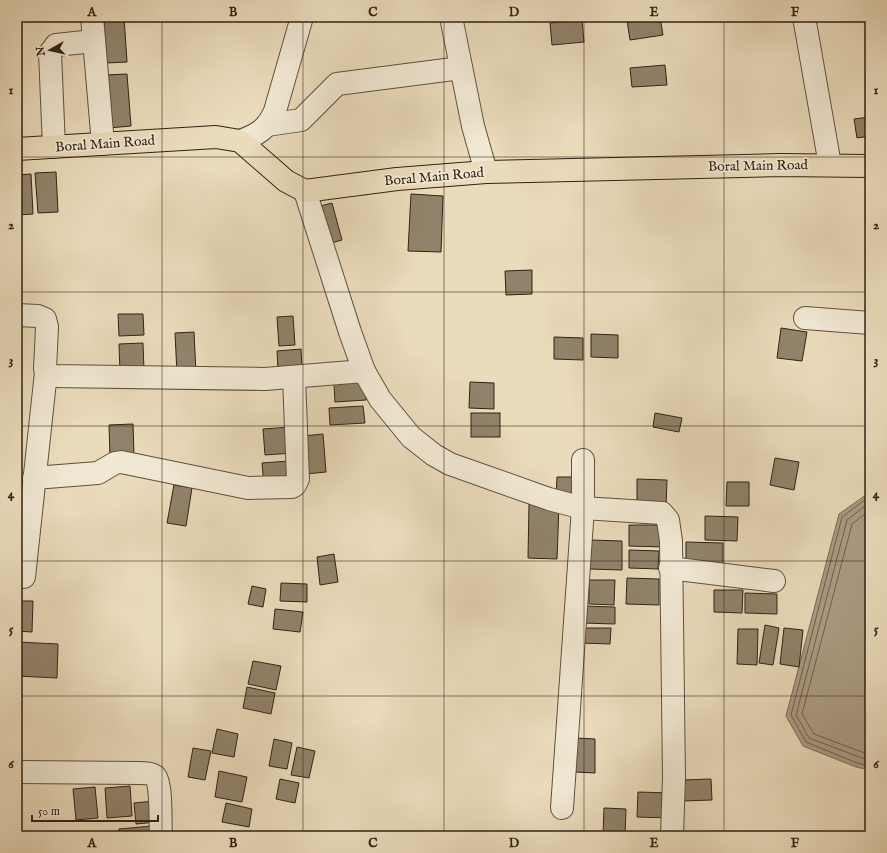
<svg xmlns="http://www.w3.org/2000/svg" width="887" height="853" font-family="'IM FELL English',serif">
<style>
.water{fill:#ab9c83;stroke:#7a6c57}
.lines{fill:none;stroke-linecap:round;stroke-linejoin:round}
.shore{stroke:#6e604c;stroke-width:1}
.building{fill:#91836b;stroke:#302315}
.minor-casing{stroke:#5e513e;stroke-width:24}
.major-casing{stroke:#302315;stroke-width:24}
.minor{stroke:#f1e8d3;stroke-width:22}
.major{stroke:#eadbbb;stroke-width:22}
.grid{fill:none;stroke:#302315;stroke-width:1;stroke-opacity:0.55}
.labels{text-anchor:middle;dominant-baseline:central;stroke-width:3.5;stroke-linejoin:round;paint-order:stroke}
.street-label{font-size:14px;fill:#302315;stroke:#f1e8d3}
.neatline{fill:none;stroke:#302315;stroke-width:1.5}
.grid-label{font-size:13px;text-anchor:middle;font-weight:bold;fill:#302315}
</style>
<rect width="100%" height="100%" fill="#eadbbb"/>
<filter id="stains"><feTurbulence type="fractalNoise" baseFrequency=".005" numOctaves="4"/><feColorMatrix values="0 0 0 0 .2 0 0 0 0 .09 0 0 0 0 .02 0 0 0 .5 -.17"/></filter>
<radialGradient id="worn" r=".72"><stop offset=".6" stop-color="#630" stop-opacity="0"/><stop offset="1" stop-color="#630" stop-opacity=".3"/></radialGradient>
<polygon class="water" points="870,492 870,770 856,767 803,746 786,716 839,514"/>
<g class="lines">
<g class="shore">
<polyline points="870,496 842,517 791,715 806,742 857,763 870,766"/>
<polyline points="870,502 847,520 796,715 809,738 870,761"/>
<polyline points="870,510 852,524 802,714 814,734 870,755"/>
</g>
</g>
<g class="building">
<polygon points="104,17 124,17 127,62 106,63"/>
<polygon points="652,17 660,17 663,35 630,40 627,20"/>
<polygon points="582,20 584,42 552,45 550,23"/>
<polygon points="665,65 667,85 632,87 630,68"/>
<polygon points="127,74 131,126 109,128 106,75"/>
<polygon points="870,117 870,136 857,138 854,119"/>
<polygon points="56,172 58,212 38,213 35,173"/>
<polygon points="31,174 33,214 17,215 17,175"/>
<polygon points="411,194 443,196 441,252 408,251"/>
<polygon points="332,203 342,240 328,244 317,207"/>
<polygon points="532,270 532,294 506,295 505,271"/>
<polygon points="118,314 143,314 144,335 119,336"/>
<polygon points="293,316 295,345 279,346 277,317"/>
<polygon points="781,328 807,332 802,361 777,358"/>
<polygon points="194,332 196,373 177,374 175,333"/>
<polygon points="591,334 618,335 618,358 591,357"/>
<polygon points="554,337 583,338 583,360 554,359"/>
<polygon points="143,343 144,371 120,372 119,344"/>
<polygon points="301,349 302,368 278,369 277,351"/>
<polygon points="364,382 366,400 335,402 334,384"/>
<polygon points="470,382 494,383 494,409 469,408"/>
<polygon points="363,406 365,423 330,425 329,408"/>
<rect x="471" y="413" width="29" height="24"/>
<polygon points="655,413 682,418 679,432 653,427"/>
<polygon points="133,424 134,455 110,456 109,425"/>
<polygon points="291,427 293,453 265,455 263,429"/>
<polygon points="323,434 326,472 306,474 303,436"/>
<polygon points="775,458 799,462 794,490 770,485"/>
<polygon points="289,461 291,485 264,487 262,463"/>
<polygon points="557,477 575,477 575,498 556,498"/>
<polygon points="637,479 667,480 666,508 637,508"/>
<polygon points="727,482 749,482 749,506 726,506"/>
<polygon points="174,485 192,488 186,526 167,523"/>
<polygon points="529,504 559,505 557,559 528,558"/>
<polygon points="17,506 21,506 20,523 17,523"/>
<polygon points="705,516 738,517 737,541 705,540"/>
<polygon points="629,525 666,525 666,547 629,546"/>
<polygon points="591,540 622,541 622,570 590,569"/>
<polygon points="686,542 723,543 723,568 686,567"/>
<polygon points="629,550 659,551 658,569 629,568"/>
<polygon points="334,554 338,582 320,585 317,557"/>
<polygon points="627,578 659,579 659,605 626,604"/>
<polygon points="589,580 615,580 614,605 589,604"/>
<polygon points="281,583 307,584 307,602 280,601"/>
<polygon points="252,586 266,589 263,607 248,604"/>
<polygon points="714,590 743,590 742,613 714,612"/>
<polygon points="745,593 777,594 777,614 745,613"/>
<polygon points="17,601 33,601 32,632 17,631"/>
<polygon points="583,606 615,607 615,624 583,623"/>
<polygon points="275,609 303,612 300,632 273,629"/>
<polygon points="765,625 779,628 773,665 759,663"/>
<polygon points="581,628 611,628 610,644 580,643"/>
<polygon points="784,628 803,630 799,667 780,664"/>
<polygon points="738,629 758,629 757,665 737,664"/>
<polygon points="17,642 58,644 57,678 17,676"/>
<polygon points="253,661 281,666 276,690 248,684"/>
<polygon points="247,687 275,693 271,714 243,708"/>
<polygon points="217,729 238,734 234,757 212,753"/>
<polygon points="575,738 595,739 595,773 575,772"/>
<polygon points="274,739 292,743 287,769 269,766"/>
<polygon points="297,747 315,751 309,778 291,775"/>
<polygon points="193,748 211,751 205,780 188,777"/>
<polygon points="219,771 247,777 242,802 215,797"/>
<polygon points="280,779 299,783 295,803 276,799"/>
<polygon points="711,779 712,800 682,801 682,780"/>
<polygon points="130,786 132,816 107,818 105,788"/>
<polygon points="95,787 98,818 76,820 73,789"/>
<polygon points="17,791 21,791 20,828 17,828"/>
<polygon points="638,792 671,793 671,818 637,817"/>
<polygon points="155,801 157,822 136,824 134,803"/>
<polygon points="226,803 252,809 249,827 222,822"/>
<polygon points="604,808 626,809 625,836 603,836"/>
<polygon points="152,826 152,836 119,836 119,829"/>
</g>
<g class="lines">
<defs>
<g id="minor">
<polyline points="92,17 103,144"/>
<polyline points="451,17 473,126 486,172"/>
<polyline points="804,17 830,165"/>
<polyline points="267,125 301,120 337,84 461,68"/>
<path d="M240,141C258,135 268,128 275,111L302,17"/>
<polyline points="54,147 50,53 56,45 94,41"/>
<polyline points="305,191 350,332 364,371 380,399 411,437 434,455 450,464 549,499 583,508 662,513 668,520 671,541 674,777 672,836"/>
<polyline points="17,315 38,316 45,319 47,327 45,369 51,376 265,379 364,371"/>
<polyline points="805,318 870,323"/>
<polyline points="34,478 98,473 115,463 121,462 248,488 292,487 295,485 298,479 294,377"/>
<polyline points="670,568 774,581"/>
<polyline points="17,577 24,577 46,372"/>
<path d="M17,772L140,773C145,773 151,773 155,776C162,782 160,825 161,836"/>
<polyline points="562,808 583,508 583,460"/>
</g>
<polyline id="major" points="17,149 216,137 240,141 286,181 305,191 397,179 486,172 780,165 870,166"/>
</defs>
<use href="#minor" class="minor-casing"/>
<use href="#major" class="major-casing"/>
<use href="#minor" class="minor"/>
<use href="#major" class="major"/>
</g>
<path class="grid" d="M162,17V836M303,17V836M444,17V836M584,17V836M724,17V836M17,157H870M17,292H870M17,426H870M17,561H870M17,696H870"/>
<g class="labels">
<g class="street-label">
<text transform="translate(105 144) rotate(-4)">Boral Main Road</text>
<text transform="translate(758 166) rotate(-1)">Boral Main Road</text>
<text transform="translate(434 177) rotate(-5)">Boral Main Road</text>
</g>
</g>
<rect width="887" height="853" fill="none" stroke="#eadbbb" stroke-width="44"/>
<g transform="translate(50 50) rotate(262)" stroke="#f1e8d3" stroke-width="3" paint-order="stroke">
<path d="M0-3L7 15L0 10L-7 15Z" fill="#302315"/>
<text y="-6" font-size="11" font-weight="bold" text-anchor="middle" fill="#302315">N</text>
</g>
<path d="M32 815v6h126v-6" fill="none" stroke="#302315" stroke-width="2"/>
<text x="38" y="815" font-size="12" fill="#302315" stroke="#f1e8d3" stroke-width="3" paint-order="stroke">50 m</text>
<rect x="22" y="22" width="843" height="809" class="neatline"/>
<g class="grid-label">
<text x="92" y="16">A</text>
<text x="233" y="16">B</text>
<text x="373" y="16">C</text>
<text x="514" y="16">D</text>
<text x="654" y="16">E</text>
<text x="795" y="16">F</text>
<text x="11" y="94">1</text>
<text x="876" y="94">1</text>
<text x="11" y="229">2</text>
<text x="876" y="229">2</text>
<text x="11" y="364">3</text>
<text x="876" y="364">3</text>
<text x="11" y="498">4</text>
<text x="876" y="498">4</text>
<text x="11" y="633">5</text>
<text x="876" y="633">5</text>
<text x="11" y="768">6</text>
<text x="876" y="768">6</text>
<text x="92" y="847">A</text>
<text x="233" y="847">B</text>
<text x="373" y="847">C</text>
<text x="514" y="847">D</text>
<text x="654" y="847">E</text>
<text x="795" y="847">F</text>
</g>
<rect width="100%" height="100%" filter="url(#stains)"/>
<rect width="100%" height="100%" fill="url(#worn)"/>
</svg>
